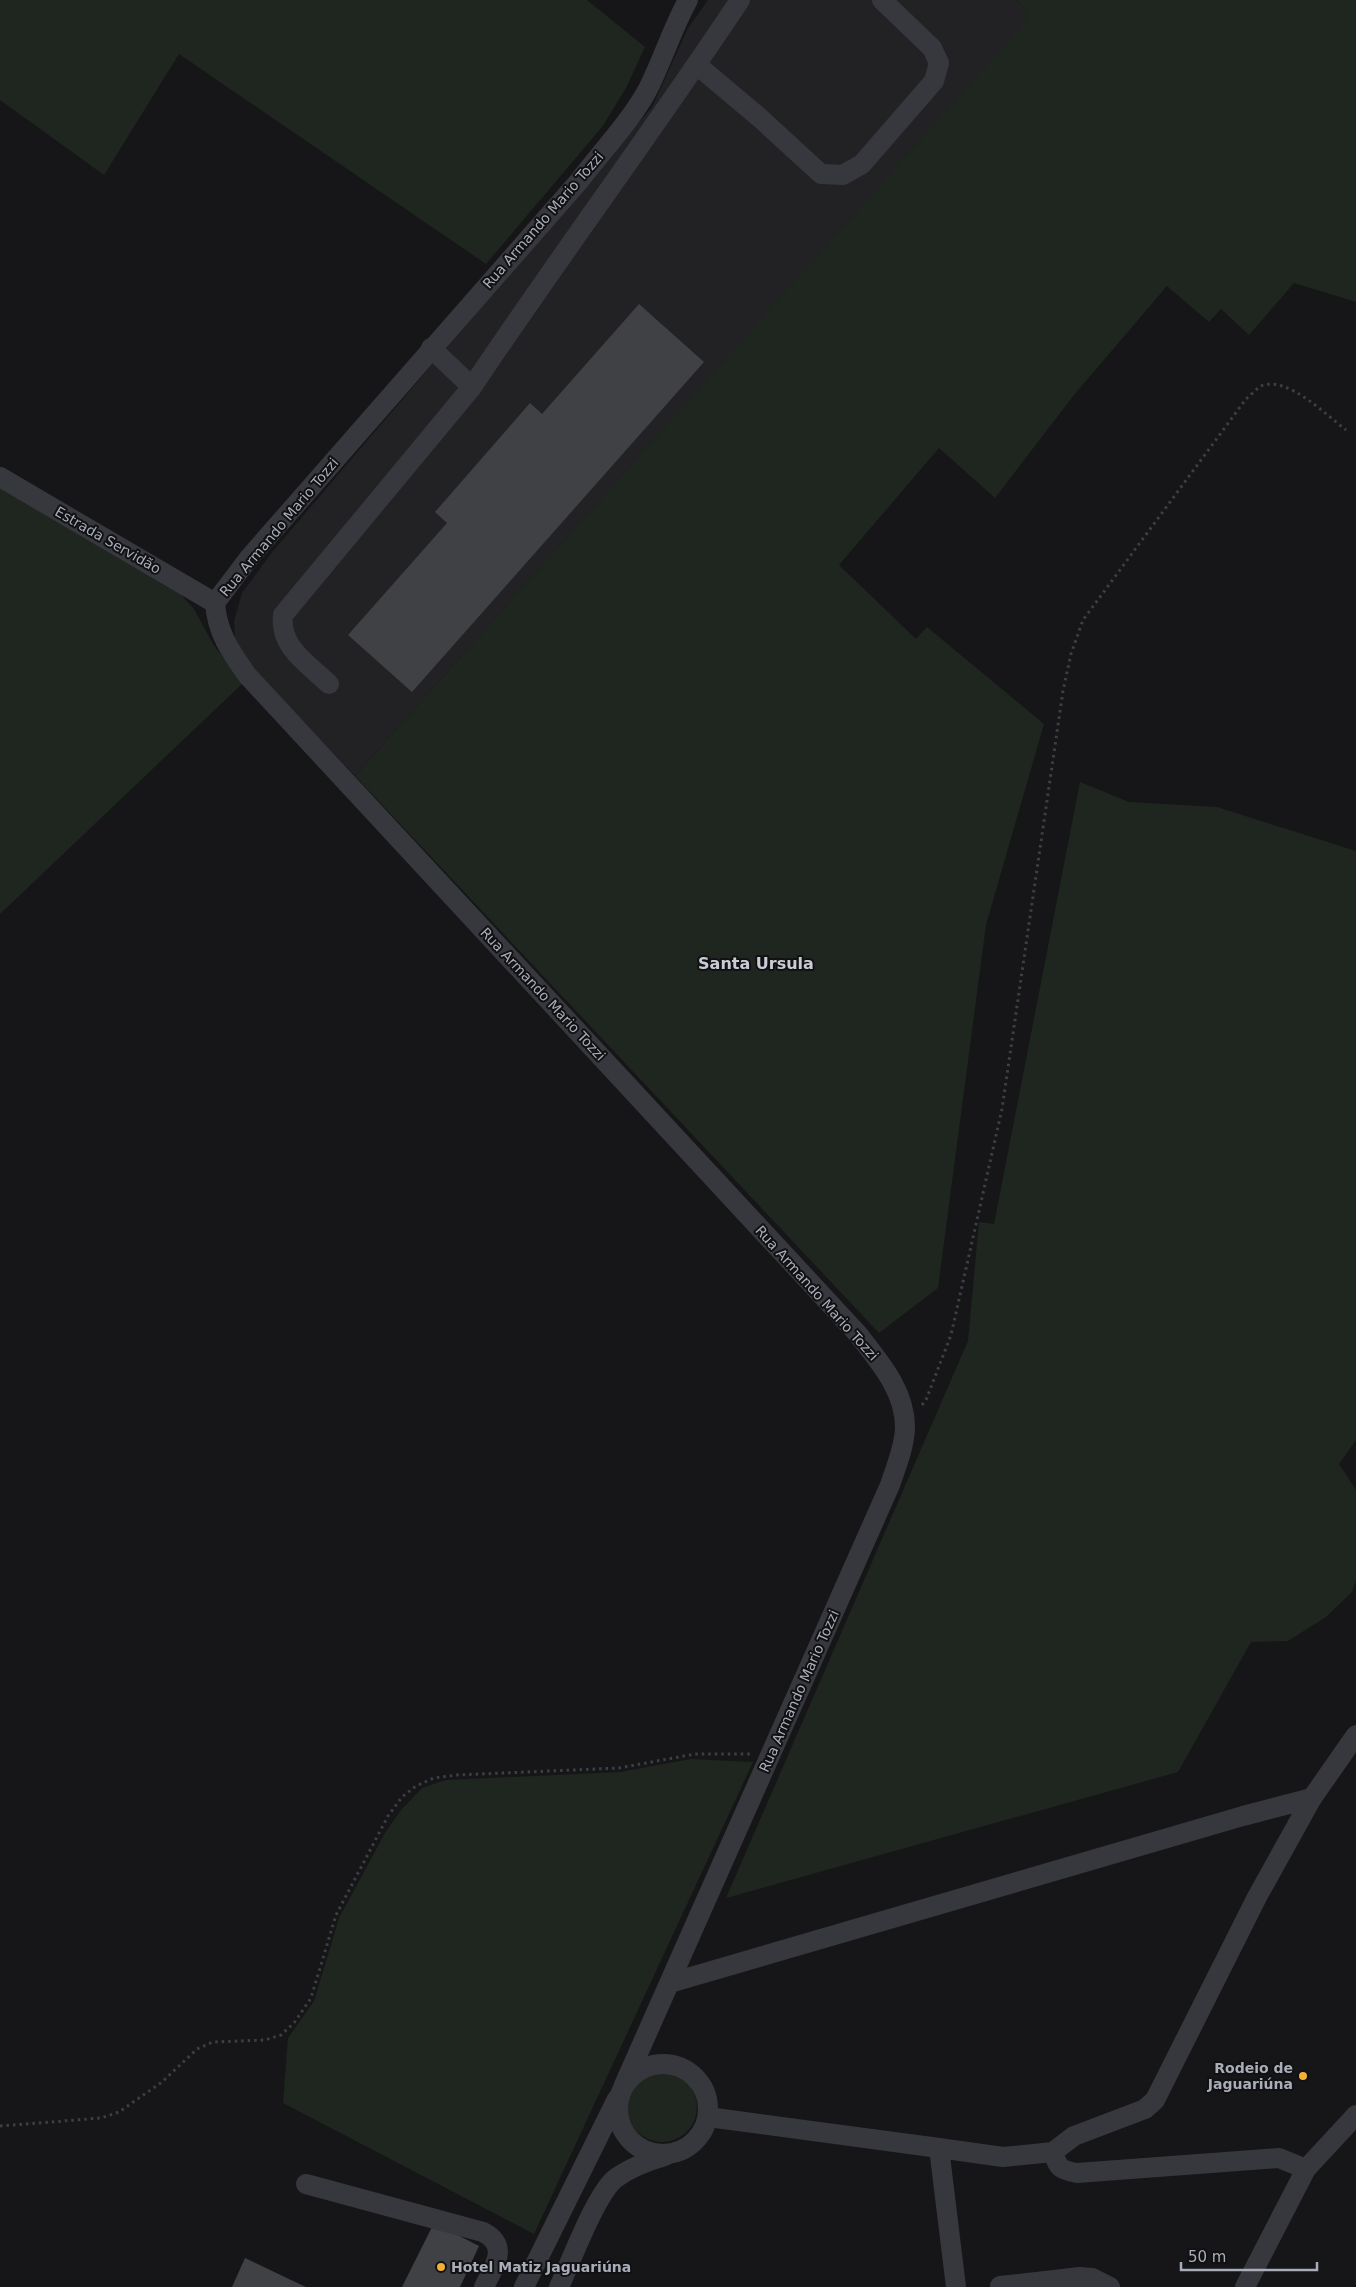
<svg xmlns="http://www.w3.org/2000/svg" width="1356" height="2287" font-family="'DejaVu Sans',sans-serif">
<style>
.built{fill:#222225}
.green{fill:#1e261f}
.building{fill:#404145}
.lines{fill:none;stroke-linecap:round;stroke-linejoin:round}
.path{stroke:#3d3f44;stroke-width:3;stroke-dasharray:2.5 4;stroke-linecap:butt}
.minor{stroke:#37383d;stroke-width:20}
.poi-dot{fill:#f2b134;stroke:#111113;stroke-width:2}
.labels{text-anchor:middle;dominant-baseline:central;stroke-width:4;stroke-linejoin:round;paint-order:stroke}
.street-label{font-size:14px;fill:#a8adb8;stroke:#111113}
.poi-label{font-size:14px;font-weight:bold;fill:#a8adb8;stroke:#111113;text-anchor:end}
.quarter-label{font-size:16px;font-weight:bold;fill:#c9ccd4;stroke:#111113}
</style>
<rect width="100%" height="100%" fill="#161618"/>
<polygon class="built" points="708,0 1016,0 1032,15 355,776 241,656 235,639 234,621 242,593 273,551 652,107 688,28"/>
<g class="green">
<polygon points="0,0 587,0 645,47 626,88 602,127 486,264 179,54 104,175 0,100"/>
<polygon points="1016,0 1356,0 1356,302 1294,283 1249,335 1221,309 1209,322 1167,286 1074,395 995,498 939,448 839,565 916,639 927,627 1044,724 986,925 938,1288 879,1333 355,776 1031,15"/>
<polygon points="0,485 173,586 194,609 213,644 243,683 0,914"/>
<polygon points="1080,782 1129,802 1217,807 1356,851 1356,1440 1339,1464 1356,1490 1356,1580 1352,1592 1326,1617 1288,1641 1251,1642 1178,1772 726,1898 968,1341 979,1222 994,1224"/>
<polygon points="691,1759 753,1762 534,2234 283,2103 288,2038 314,2001 339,1918 385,1833 401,1810 422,1788 446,1780 620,1772"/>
<circle cx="662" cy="2107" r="35"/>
</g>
<g class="building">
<polygon points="639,304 704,362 412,692 348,635 447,523 435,512 530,403 542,414"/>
<polygon points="434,2223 479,2246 460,2287 402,2287"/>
<polygon points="245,2258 291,2280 306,2287 232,2287"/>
</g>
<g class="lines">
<g class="path">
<path d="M922,1405L926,1400L951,1335L1002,1109L1063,691L1071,654L1083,620L1246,399C1251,395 1256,389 1261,386C1287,375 1326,415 1346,430"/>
<polyline points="0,2126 101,2118 119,2112 162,2082 197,2049 213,2042 265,2040 281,2035 294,2023 311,1998 336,1915 388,1816 402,1797 416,1786 434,1778 457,1775 619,1768 695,1754 752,1754"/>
</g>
<g class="minor">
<polyline points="697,65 760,118 821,174 843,175 862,164 934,81 939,63 932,48 882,0"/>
<path d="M472,387C559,257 653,131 740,0"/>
<polyline points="0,477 215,603"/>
<path d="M329,684C308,664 279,647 283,615L472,387L431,348"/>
<polyline points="1312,1798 1356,1735"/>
<polyline points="670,1983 1243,1816 1312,1798 1257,1897 1155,2100 1145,2109 1074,2136 1053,2152 1003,2157 939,2148 956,2287"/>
<circle cx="663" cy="2109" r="45"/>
<path d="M624,2085L890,1485C896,1467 904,1448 905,1429C906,1391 878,1360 857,1333L247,675C231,652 217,633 215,603L249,558L580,180C602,151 629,123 647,91C662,62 672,29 688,0"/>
<polyline points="708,2117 939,2148"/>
<path d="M1053,2152C1058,2168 1060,2170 1077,2173L1279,2158L1306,2169"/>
<path d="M306,2184L483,2232C510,2246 494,2266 484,2287"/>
<polyline points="1000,2286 1080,2277 1092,2278 1110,2287"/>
<polyline points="524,2287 617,2099"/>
<path d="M559,2287C571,2262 596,2193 616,2178C631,2167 648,2161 665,2156"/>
<polyline points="1245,2287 1306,2169 1356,2115"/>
</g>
</g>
<g class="poi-dot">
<circle cx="1303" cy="2076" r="5"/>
<circle cx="441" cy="2267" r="5"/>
</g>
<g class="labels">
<g class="street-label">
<text transform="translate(543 220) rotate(-49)">Rua Armando Mario Tozzi</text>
<text transform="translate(279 527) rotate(-50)">Rua Armando Mario Tozzi</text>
<text transform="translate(108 540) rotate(30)">Estrada Servidão</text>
<text transform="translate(543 994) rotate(47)">Rua Armando Mario Tozzi</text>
<text transform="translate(817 1293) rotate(48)">Rua Armando Mario Tozzi</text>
<text transform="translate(799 1691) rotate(-66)">Rua Armando Mario Tozzi</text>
</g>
<g class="poi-label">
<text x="1293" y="2068">Rodeio de<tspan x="1293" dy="16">Jaguariúna</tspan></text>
<text x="451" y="2267" text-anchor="start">Hotel Matiz Jaguariúna</text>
</g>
<g class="quarter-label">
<text x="756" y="963">Santa Ursula</text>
</g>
</g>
<path d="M1181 2262v8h136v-8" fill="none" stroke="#a8adb8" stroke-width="2.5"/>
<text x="1188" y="2262" font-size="15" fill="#a8adb8" stroke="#111113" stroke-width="4" paint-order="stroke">50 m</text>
</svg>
